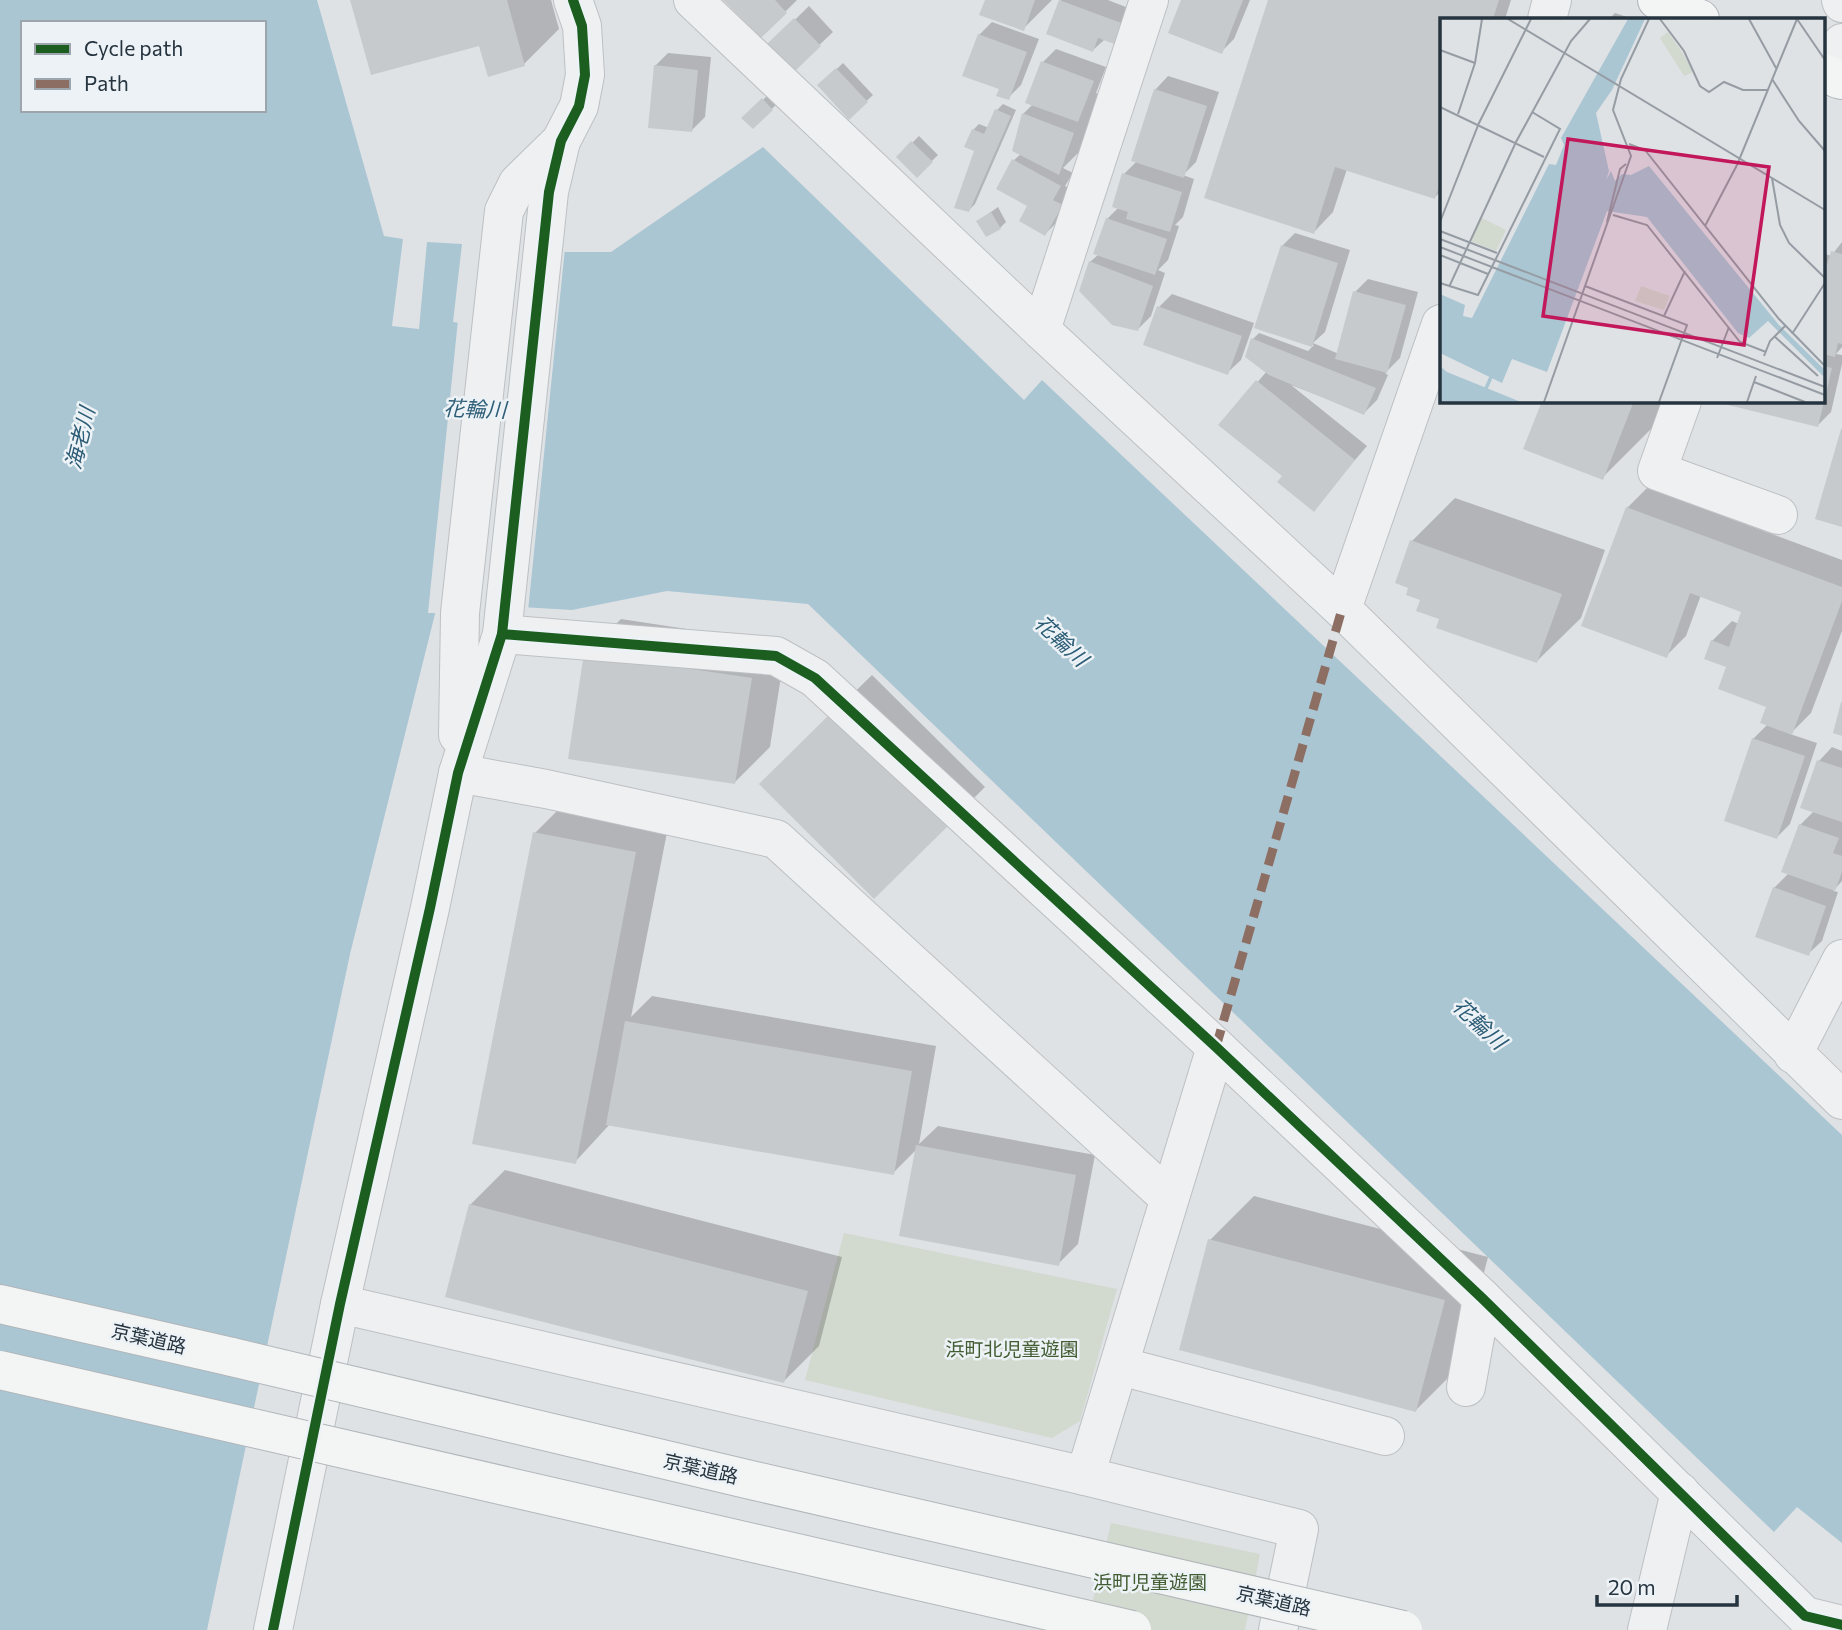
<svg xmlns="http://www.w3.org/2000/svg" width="1842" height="1630" font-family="Commissioner,'Noto Sans JP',sans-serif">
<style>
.green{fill:#d2d9cf}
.water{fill:#aac6d3;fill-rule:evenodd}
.pier{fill:#dfe2e5}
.shadow{fill:#0003}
.building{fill:#c7cacd}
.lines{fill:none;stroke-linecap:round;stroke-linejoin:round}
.minor-casing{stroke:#bdc0c3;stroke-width:40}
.highway-casing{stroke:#b1b6ba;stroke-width:40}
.minor{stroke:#eef0f2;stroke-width:38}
.highway{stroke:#f3f5f5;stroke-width:38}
.highway-bridge-casing{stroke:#b1b6ba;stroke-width:40;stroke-linecap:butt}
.highway-bridge{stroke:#f3f5f5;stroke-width:38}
.quiet{stroke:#8d6e63;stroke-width:9;stroke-dasharray:18 9;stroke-linecap:butt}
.cycleway-casing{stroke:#ecf2f5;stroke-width:15}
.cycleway{stroke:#1b5e20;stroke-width:10}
.labels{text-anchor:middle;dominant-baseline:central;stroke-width:5;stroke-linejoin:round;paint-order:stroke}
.street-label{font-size:19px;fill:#25343f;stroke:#ecf2f5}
.park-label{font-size:19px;fill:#425c31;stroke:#ecf2f5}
.water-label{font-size:21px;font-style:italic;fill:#2c5c76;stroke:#ecf2f5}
.inset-river{fill:none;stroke:#aac6d3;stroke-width:3.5}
.inset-road{fill:none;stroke:#959ca3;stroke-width:2}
.view{fill:#c2185b;fill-opacity:0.15;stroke:#c2185b;stroke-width:3.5}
.inset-edge{fill:none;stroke:#25343f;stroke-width:3.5}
</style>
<rect width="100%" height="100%" fill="#dfe2e5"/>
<g class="green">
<polygon points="844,1233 1117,1289 1080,1421 1052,1438 805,1380"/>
<polygon points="1111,1523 1260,1554 1245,1630 1086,1630"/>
</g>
<path class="water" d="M0,0H317L384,236L403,239L392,326L419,329L427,242L462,244L453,322L476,325L524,252H611L763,147L1024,400L1042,380L1842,1135V1543L1797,1507L1774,1532L808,604L667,591L572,610L438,602L350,954L207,1630H0ZM23,23H264V110H23Z"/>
<polygon class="pier" points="486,243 524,248 565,248 528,611 440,606 438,613 428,613 458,320 474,321"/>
<g class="shadow">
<polygon points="352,0 551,0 559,29 524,64 480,44"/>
<polygon points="725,0 797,0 761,36"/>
<polygon points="987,0 1052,0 1023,29"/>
<polygon points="1061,0 1108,0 1136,11 1093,50 1048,33"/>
<polygon points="1183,0 1250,0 1234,39 1221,52"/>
<polygon points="1270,0 1511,0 1505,19 1441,19 1441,191 1435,197 1347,169 1333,212 1314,232"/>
<polygon points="809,6 833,32 794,69 770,44"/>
<polygon points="1615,13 1633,19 1609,19"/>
<polygon points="992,22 1039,39 1021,85 1008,98 1001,88 979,35"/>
<polygon points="1056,49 1106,67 1096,93 1108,98 1093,138 1063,168 1073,173 1065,186 1075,191 1058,221 1045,234 1030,205 1014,160 1021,154 1023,114 1033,104 1043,62"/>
<polygon points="668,53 711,57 705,117 692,130 655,66"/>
<polygon points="843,63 873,95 849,117 820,85"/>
<polygon points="1168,76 1219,92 1196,162 1183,175 1194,179 1183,217 1175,225 1179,226 1168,260 1158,270 1165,273 1151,316 1138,329 1090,262 1099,254 1107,219 1119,207 1124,174 1137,161 1155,90"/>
<polygon points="769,94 778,103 753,127 744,118"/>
<polygon points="1003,104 1016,110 975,204 969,210 976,150 973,130 979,124 989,128 997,110"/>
<polygon points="919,136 938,155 917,175 898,157"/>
<polygon points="998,207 1006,222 1000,228 978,221"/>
<polygon points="1295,233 1350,250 1325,332 1313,343 1339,354 1355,292 1368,279 1418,292 1400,358 1385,373 1388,375 1377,400 1364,413 1291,385 1367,446 1313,509 1284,476 1221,425 1267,371 1253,339 1259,333 1308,351 1314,345 1256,327 1282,246"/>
<polygon points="1842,242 1842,347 1836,354 1842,355 1842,364 1831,412 1818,425 1721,401 1823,401 1823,253 1831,256"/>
<polygon points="1172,294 1254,323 1241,360 1227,373 1159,307"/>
<polygon points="1544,401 1662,401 1652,428 1602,478 1525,448"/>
<polygon points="1647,488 1842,560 1842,631 1811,713 1790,734 1817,743 1790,824 1777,837 1753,739 1768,724 1768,706 1729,666 1712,641 1732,621 1739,624 1744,611 1701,595 1686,636 1666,656 1627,508"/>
<polygon points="1455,498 1605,550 1581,618 1537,661 1441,617 1412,541"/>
<polygon points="621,619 786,644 770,747 735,782 586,653"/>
<polygon points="872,675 985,787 950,822 761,784"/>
<polygon points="1832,747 1842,751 1842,881 1833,891 1838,892 1822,941 1808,954 1774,888 1789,873 1800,825 1814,811 1819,761"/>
<polygon points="570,798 670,817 631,1017 652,996 936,1046 919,1144 938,1126 1095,1155 1078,1244 1058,1264 917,1149 893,1173 610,1124 575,1162 535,833"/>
<polygon points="505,1170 842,1257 819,1346 784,1381 470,1205"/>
<polygon points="1254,1196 1488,1257 1460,1366 1416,1410 1210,1240"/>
</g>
<g class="building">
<polygon points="350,0 507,0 525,66 488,77 479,46 371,75"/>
<polygon points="723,0 775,0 787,13 761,38"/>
<polygon points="985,0 1035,0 1024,31 979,15"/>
<polygon points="1059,0 1124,24 1117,45 1098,38 1093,52 1046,34"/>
<polygon points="1181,0 1243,0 1222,54 1168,33"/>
<polygon points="1268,0 1499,0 1493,19 1441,19 1441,180 1435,199 1335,167 1314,234 1204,198"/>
<polygon points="794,18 821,46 794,72 767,44"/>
<polygon points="978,34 1027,52 1009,100 996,96 999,89 962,76"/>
<polygon points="1041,61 1094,81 1078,122 1025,103"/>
<polygon points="654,65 698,70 692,132 648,128"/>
<polygon points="836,68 868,102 849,120 817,85"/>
<polygon points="1154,89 1207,106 1184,178 1131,161"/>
<polygon points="762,98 773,110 753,129 741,118"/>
<polygon points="995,109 1011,116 969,212 954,208 974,151 964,147 972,129 984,134"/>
<polygon points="1022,113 1074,133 1059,175 1012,151"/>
<polygon points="911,141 933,162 917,178 896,157"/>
<polygon points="1012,159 1061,186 1053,200 1063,205 1045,236 1019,221 1027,206 996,189"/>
<polygon points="1122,173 1182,192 1170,232 1126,219 1128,212 1112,207"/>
<polygon points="991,212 1001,229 986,237 976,221"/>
<polygon points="1106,218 1167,239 1155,275 1093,254"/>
<polygon points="1281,245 1338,263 1312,347 1254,328"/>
<polygon points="1831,251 1842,254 1842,344 1838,343 1835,357 1823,354 1823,278"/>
<polygon points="1089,261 1153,286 1138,331 1112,325 1079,291"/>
<polygon points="1353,291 1406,305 1387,373 1335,359"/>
<polygon points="1157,306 1242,336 1228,375 1143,345"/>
<polygon points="1251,338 1376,388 1364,415 1269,375 1245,357"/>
<polygon points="1823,366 1832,368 1818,427 1716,402 1823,401"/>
<polygon points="1256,380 1355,460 1314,512 1277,482 1282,476 1218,425"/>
<polygon points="1542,401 1634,401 1603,480 1523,449"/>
<polygon points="1841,429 1842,429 1842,527 1815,519"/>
<polygon points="1626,507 1842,587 1842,601 1792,735 1760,723 1766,707 1718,689 1726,667 1704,659 1711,640 1729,647 1741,612 1690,593 1667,658 1581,626"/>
<polygon points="1410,540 1562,594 1537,663 1436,628 1439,619 1416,611 1420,600 1406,595 1408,588 1395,583"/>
<polygon points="584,653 752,678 735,784 568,759"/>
<polygon points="1841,702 1842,702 1842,736 1833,733"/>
<polygon points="836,708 951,823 874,899 759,784"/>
<polygon points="1752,738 1805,756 1777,839 1724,821"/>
<polygon points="1817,760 1842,768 1842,822 1800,808"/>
<polygon points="1799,824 1839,838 1833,853 1842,856 1842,872 1835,891 1781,872"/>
<polygon points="533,832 636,852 576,1164 472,1144"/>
<polygon points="1773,887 1826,906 1809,956 1755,937"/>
<polygon points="625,1021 912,1071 894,1175 606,1125"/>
<polygon points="916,1145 1076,1175 1059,1266 899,1236"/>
<polygon points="469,1204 808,1291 784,1383 445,1297"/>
<polygon points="1208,1239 1445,1300 1416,1412 1179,1350"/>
</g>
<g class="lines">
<defs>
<g id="minor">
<polyline points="693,0 1041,330 1342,609 1842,1100"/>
<polyline points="1841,0 1842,3"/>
<polyline points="1547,19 1552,0"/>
<polyline points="1838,79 1842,43"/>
<polyline points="1041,330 1149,0"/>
<polyline points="1682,401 1657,471 1778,515"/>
<polyline points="1342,609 1441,324"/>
<polyline points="502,634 776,656 815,678 1216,1047 1482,1298 1805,1616 1842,1625"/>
<polyline points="458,735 460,613 504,211 518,183 561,141"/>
<polyline points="458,773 546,789 776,839 1169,1198"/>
<polyline points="1793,1054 1842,959"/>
<polyline points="340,1304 1085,1476 1299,1529 1278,1630"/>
<polyline points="1120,1366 1385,1436"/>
<polyline points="1466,1387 1482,1298"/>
<polyline points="1085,1476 1216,1047"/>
<polyline points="273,1630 340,1304 430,908 458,773 502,634 549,192 561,141 579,106 585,75 582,26 573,0"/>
<polyline points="1647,1630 1680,1492"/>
</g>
<g id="highway">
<polyline points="1657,0 1700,19"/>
<polyline points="1823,73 1842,80"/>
<polyline points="0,1304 232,1357"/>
</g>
</defs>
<use href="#minor" class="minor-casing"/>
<use href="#highway" class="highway-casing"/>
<use href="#minor" class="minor"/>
<use href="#highway" class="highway"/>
<defs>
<g id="highway-bridge">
<polyline points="232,1357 755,1481 1403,1630"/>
<polyline points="0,1370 1132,1630"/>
</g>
</defs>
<use href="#highway-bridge" class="highway-bridge-casing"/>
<use href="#highway-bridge" class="highway-bridge"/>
<polyline class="quiet" points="1216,1047 1342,609"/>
<defs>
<g id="cycleway">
<polyline points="502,634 776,656 815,678 1216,1047 1482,1298 1805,1616 1842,1625"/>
<polyline points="273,1630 340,1304 430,908 458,773 502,634 549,192 561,141 579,106 585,75 582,26 573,0"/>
</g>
</defs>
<use href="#cycleway" class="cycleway-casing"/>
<use href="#cycleway" class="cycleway"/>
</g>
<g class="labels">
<g class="street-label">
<text transform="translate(149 1338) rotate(13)">京葉道路</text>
<text transform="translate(701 1468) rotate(13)">京葉道路</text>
<text transform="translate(1274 1600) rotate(13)">京葉道路</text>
</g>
<g class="park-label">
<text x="1012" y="1348">浜町北児童遊園</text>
<text x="1150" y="1581">浜町児童遊園</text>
</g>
<g class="water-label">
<text transform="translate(475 408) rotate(2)">花輪川</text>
<text transform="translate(79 438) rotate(-76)">海老川</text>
<text transform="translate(1062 640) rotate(43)">花輪川</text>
<text transform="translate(1480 1023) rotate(43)">花輪川</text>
</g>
</g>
<g transform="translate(1440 18)">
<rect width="385" height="385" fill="#dfe2e5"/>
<path d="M228,14L242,34L253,54L244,58L220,20ZM40,199L66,212L56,233L31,223ZM201,268L230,278L224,292L195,283Z" fill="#d2d9cf"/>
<path d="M188,1H205L172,72L156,95L169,153L166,162L171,153L175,163L182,156L191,157L209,148L339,307L385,352L383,358L328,303L309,320L298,315L207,199L167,193L107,354L72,341L62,365L0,335V276L25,287L23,298L32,300L109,146L116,147L124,127L121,120ZM0,348L7,354L81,384H0Z" fill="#aac6d3"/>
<path class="inset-river" d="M40,384L55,350"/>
<path class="inset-road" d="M68,1L385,192M220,1L244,33L260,68L269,74L284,64L303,72H327M309,1L336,50M357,1L385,42M0,32L35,45M332,61L359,103L385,133M0,89L104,139M18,96L35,45L42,1M189,126L205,132L339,301L385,348M332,160L340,207L349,225L385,260M173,197L207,207L300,324L326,334M0,204L39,105L91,1M167,204L180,151L186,146M265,208L297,147L357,1M0,213L57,235M0,221L385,369M0,229L385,377M0,237L48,256M0,265L38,277L120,111L92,94M145,268L247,307L219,384M9,269L76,124L131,23L150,1M224,298L245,253M352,316L385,265M334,318L378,358M324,338L330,323L345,308M277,340L289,309M314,364L365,384M104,384L191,138L173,92L181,61L209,1M307,384L316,358"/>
<path class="view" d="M128,121L329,149L304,327L103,298Z"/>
<rect width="385" height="385" class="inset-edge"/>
</g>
<rect x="21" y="21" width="245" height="91" fill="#ecf2f5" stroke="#9ca6ac" stroke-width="2"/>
<rect x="35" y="44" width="35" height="10" fill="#1b5e20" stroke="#9ca6ac" stroke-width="2"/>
<text x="84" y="56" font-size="21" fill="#25343f">Cycle path</text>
<rect x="35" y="79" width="35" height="10" fill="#8d6e63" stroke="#9ca6ac" stroke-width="2"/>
<text x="84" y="91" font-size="21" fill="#25343f">Path</text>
<path d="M1597 1595v10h140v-10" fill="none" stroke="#25343f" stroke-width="3.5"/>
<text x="1608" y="1595" font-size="21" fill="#25343f" stroke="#ecf2f5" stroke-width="5" paint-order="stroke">20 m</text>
</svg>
